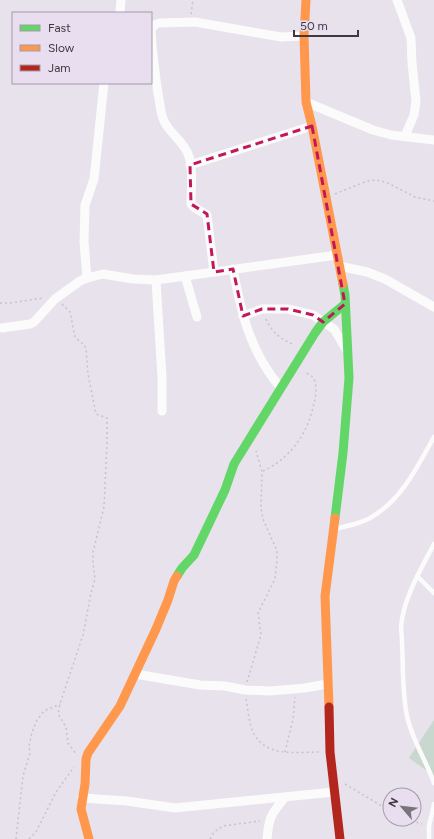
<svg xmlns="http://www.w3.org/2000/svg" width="434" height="839" font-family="Figtree,sans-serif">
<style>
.garden{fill:#c8d8ce}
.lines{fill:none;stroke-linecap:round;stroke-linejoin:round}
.path{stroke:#c6c4c6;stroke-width:1.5;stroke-dasharray:2 3;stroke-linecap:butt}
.lane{stroke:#fbfbfc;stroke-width:4.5}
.street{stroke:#fbfbfc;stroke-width:9}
.fast{stroke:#63d668;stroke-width:9}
.slow{stroke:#ff974d;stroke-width:9}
.jam{stroke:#b3261e;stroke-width:9}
.marked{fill:none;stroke:#c2185b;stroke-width:3;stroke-dasharray:8 5;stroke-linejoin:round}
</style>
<rect width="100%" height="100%" fill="#e7e2eb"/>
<polygon class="garden" points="434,720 434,776 409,758"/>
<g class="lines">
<g class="path">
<polyline points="191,14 193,0"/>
<polyline points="335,194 367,181 376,180 386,182 415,197 434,201"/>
<polyline points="0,303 11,303 43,298"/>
<polyline points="62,304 70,312 75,337 84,345 86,348 88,374 96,414 107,418 107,443 104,507 93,552 93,564 95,579 91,593 83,635 60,704 58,714 66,727 68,743 77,755"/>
<path d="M266,319C273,334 280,338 294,345"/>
<path d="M263,471C291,458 308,433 314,403C316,396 317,386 314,379C312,375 307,374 304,372"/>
<polyline points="247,682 261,635 258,613 275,579 277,560 277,551 263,519 261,508 262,472 256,451"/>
<path d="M246,699C248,710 249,723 253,732C265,758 297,752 320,752"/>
<polyline points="285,752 293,719 295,697"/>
<polyline points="345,784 390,811"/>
<polyline points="407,819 422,824"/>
<polyline points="16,839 23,776 30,753 29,746 32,732 37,720 44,711 60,704"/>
<polyline points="29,839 36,832 56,792 74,767"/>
<polyline points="210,839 214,832 223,826 260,821"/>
</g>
<g class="lane">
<path d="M335,529C346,526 360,524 370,518C402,500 417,467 434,437"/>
<path d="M434,544C421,569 403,599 401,627C404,656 401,687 407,716C412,740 426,760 434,783"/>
<polyline points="417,576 434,593"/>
<polyline points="429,839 429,826 434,804"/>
</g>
<g class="street">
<polyline points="397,0 411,38 412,63 416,101 414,115 405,136"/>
<polyline points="120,13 121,0"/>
<polyline points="151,29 156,24 160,23 195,22 281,37 304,36"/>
<path d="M151,30C152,52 155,72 158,94C160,102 160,112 164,121C169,132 180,139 186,150C194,162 191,189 191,204L195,208L207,215L214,272"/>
<polyline points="306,102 373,130 391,135 434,140"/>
<polyline points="190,165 312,126"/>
<polyline points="339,266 367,272 385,279 434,307"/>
<path d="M233,269C241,313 251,354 281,388"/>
<polyline points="185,276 197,317"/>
<polyline points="87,278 84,242 85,205 94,179 104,83"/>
<polyline points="156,280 162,377 162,411"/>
<polyline points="243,316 262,309 288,309 313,315 334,329 346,349"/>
<polyline points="2,328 30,324 34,322 55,299 80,281 87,278 103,274 133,279 156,280 337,255"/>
<polyline points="135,674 200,685 225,686 245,690 270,691 305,688 327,684"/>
<polyline points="82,798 127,801 175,808 334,792"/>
<path d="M267,839C269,816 271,815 285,797"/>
</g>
<g class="fast">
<polyline points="335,518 343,453 349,378 345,295 343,284"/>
<polyline points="177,576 182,568 194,555 225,490 234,464 315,333 323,322 345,304"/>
</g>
<g class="slow">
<polyline points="306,0 304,36 306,102 312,126 343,284"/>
<polyline points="329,707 325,596 335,518"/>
<polyline points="89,839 81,809 85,784 86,759 88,753 120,706 156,629 168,600 174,581 177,576"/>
</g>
<polyline class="jam" points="329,707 330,752 340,839"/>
</g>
<path class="marked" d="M312,126L345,304L323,322L313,315L288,309H262L243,316L233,269L214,272L207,214L191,204L190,165Z"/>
<rect x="12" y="12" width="140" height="72" fill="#e8deef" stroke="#a49ca9"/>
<rect x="20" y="25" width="20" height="6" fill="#63d668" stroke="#a49ca9"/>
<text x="48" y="32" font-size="12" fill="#3d393f">Fast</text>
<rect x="20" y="45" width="20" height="6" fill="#ff974d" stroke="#a49ca9"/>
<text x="48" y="52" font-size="12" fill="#3d393f">Slow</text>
<rect x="20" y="65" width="20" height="6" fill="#b3261e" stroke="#a49ca9"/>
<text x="48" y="72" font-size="12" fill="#3d393f">Jam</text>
<g transform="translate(402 807) rotate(298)"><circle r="19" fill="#e8deef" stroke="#a49ca9"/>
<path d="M0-3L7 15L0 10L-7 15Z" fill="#78747b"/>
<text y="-6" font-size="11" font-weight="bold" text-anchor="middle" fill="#3d393f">N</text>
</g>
<path d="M294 30v6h64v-6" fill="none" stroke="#3d393f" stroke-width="2"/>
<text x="300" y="30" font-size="12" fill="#3d393f" stroke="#e8deef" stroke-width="3" paint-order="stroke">50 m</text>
</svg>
